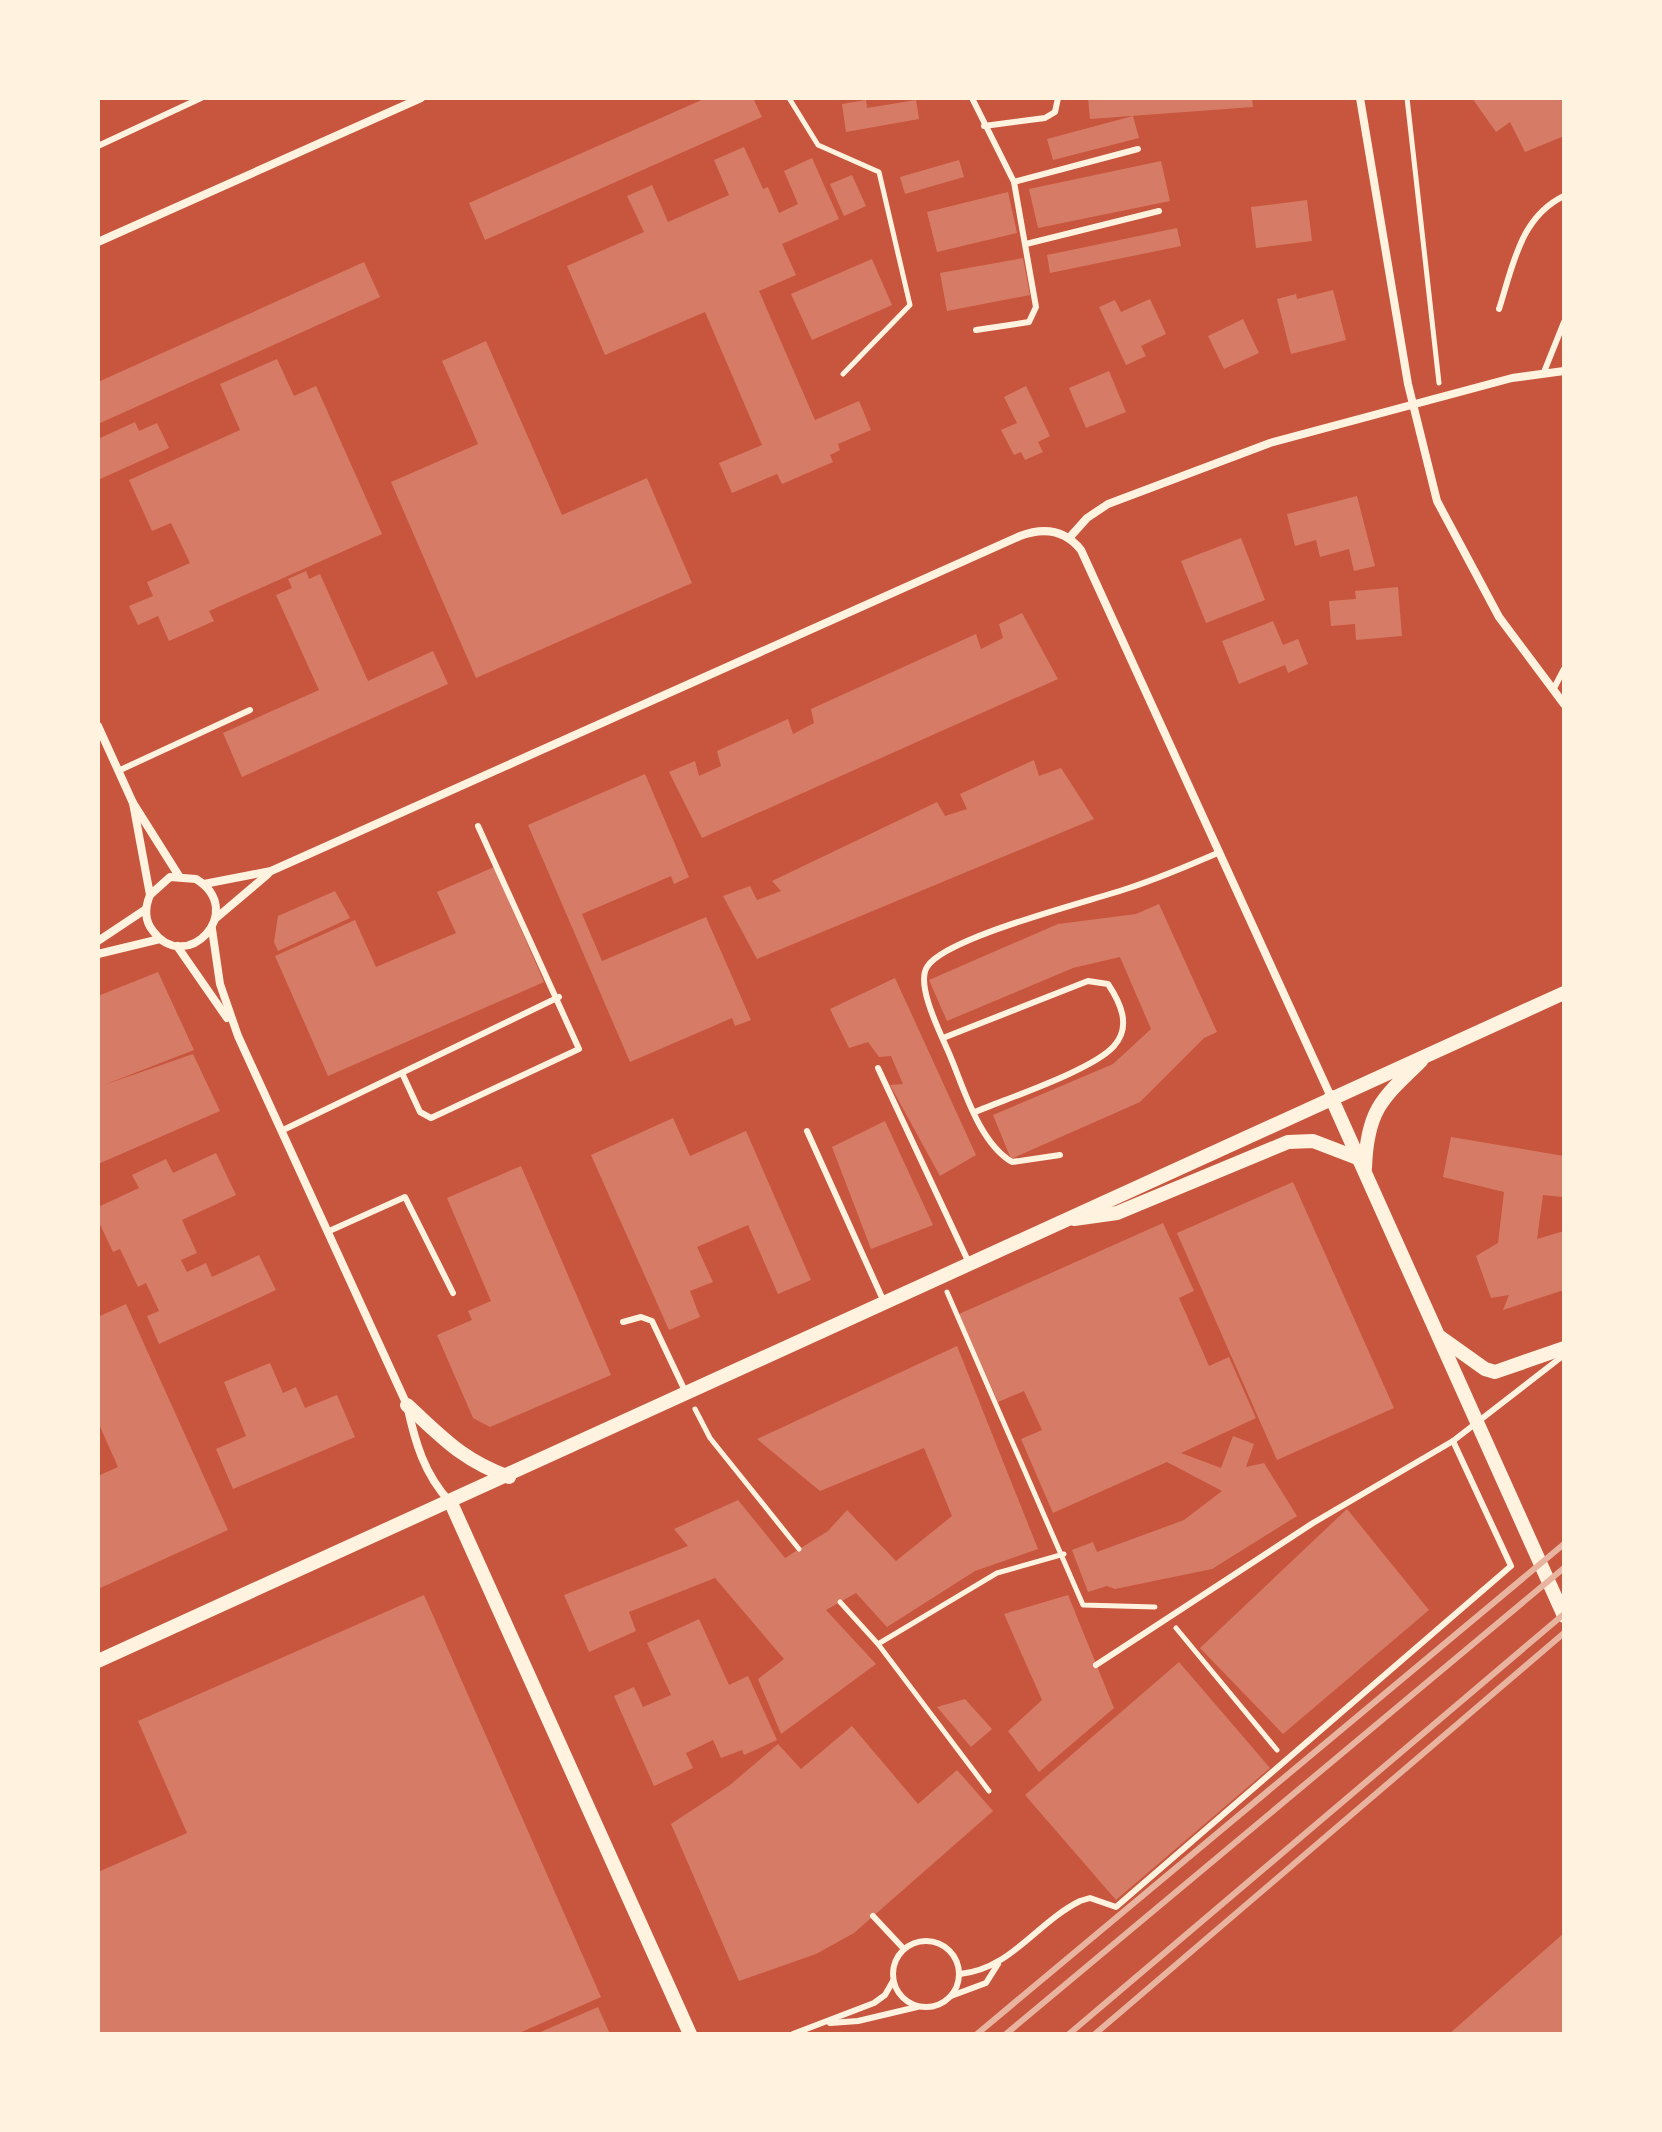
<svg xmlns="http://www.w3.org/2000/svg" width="1662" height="2132" font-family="Commissioner,sans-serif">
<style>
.building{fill:#d67c66}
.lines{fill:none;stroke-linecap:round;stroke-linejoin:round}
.path{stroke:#fff3e0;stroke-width:5}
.service{stroke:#fff3e0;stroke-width:6}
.minor{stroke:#fff3e0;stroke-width:8}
.tertiary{stroke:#fff3e0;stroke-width:14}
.rail{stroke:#e9b49f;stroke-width:6}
</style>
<rect width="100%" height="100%" fill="#c8553d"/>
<g class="building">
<polygon points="706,98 753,98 762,117 485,240 469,203"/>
<polygon points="1088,98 1252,98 1253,107 1090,119"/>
<polygon points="1472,98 1564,98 1564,136 1525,152 1510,122 1496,132"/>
<polygon points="866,100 867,108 916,100 919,119 846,132 842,104"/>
<polygon points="1133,116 1139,138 1053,160 1047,139"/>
<polygon points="744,147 763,189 768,187 779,213 798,204 784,171 812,158 839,219 782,244 796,275 759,291 815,420 859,401 871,430 838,444 840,450 830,455 833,462 782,484 777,474 732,493 719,463 762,445 705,312 605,355 567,266 644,232 627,196 652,185 668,222 729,195 714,160"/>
<polygon points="959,160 964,177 905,194 900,177"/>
<polygon points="1161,161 1170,201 1038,228 1029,189"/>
<polygon points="852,175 866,206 844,216 830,184"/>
<polygon points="1008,192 1017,233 937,252 927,212"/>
<polygon points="1307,200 1312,241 1256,248 1251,207"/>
<polygon points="1177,228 1181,246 1050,273 1047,255"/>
<polygon points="1023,258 1030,295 947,311 940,273"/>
<polygon points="872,259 892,305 812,340 791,294"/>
<polygon points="364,262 380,297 98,424 98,382"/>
<polygon points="1333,290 1346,340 1291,354 1277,299 1296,294 1297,299"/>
<polygon points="1150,299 1166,334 1141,346 1146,356 1126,365 1099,307 1115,300 1121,312"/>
<polygon points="1243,319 1259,353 1224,369 1208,336"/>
<polygon points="486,341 562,515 647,478 692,583 476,678 391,482 478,444 442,361"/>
<polygon points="277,359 294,396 316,386 382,534 209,611 214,621 169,641 158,616 138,625 129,606 153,596 147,582 190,563 171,523 152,531 129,480 240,430 220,384"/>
<polygon points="1109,371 1126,412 1086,428 1069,388"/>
<polygon points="1026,386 1050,436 1038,442 1043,452 1025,460 1021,452 1014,455 1001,430 1017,423 1004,397"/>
<polygon points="135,422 139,431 157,423 169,448 98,480 98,439"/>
<polygon points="1357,496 1375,566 1354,571 1349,549 1320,557 1316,540 1295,546 1287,514"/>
<polygon points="1241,538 1265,600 1206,623 1181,561"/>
<polygon points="306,571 309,579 320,574 368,681 433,651 448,684 242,777 223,733 319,690 276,595 292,588 288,579"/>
<polygon points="1398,587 1402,636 1356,640 1355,624 1331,626 1329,601 1356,599 1355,591"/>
<polygon points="1022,613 1058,679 702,838 669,772 695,761 699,776 721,766 717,751 788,719 793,734 814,723 811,709 976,634 981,649 1003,638 999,624"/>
<polygon points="1273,621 1283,645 1298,639 1308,664 1288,673 1285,665 1239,684 1222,641"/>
<polygon points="1034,760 1039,776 1061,768 1094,819 757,959 723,896 750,886 757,900 781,891 772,881 937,802 945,816 967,809 960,794"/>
<polygon points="645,774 689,877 674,884 671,876 582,914 602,961 706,917 751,1020 735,1026 732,1018 630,1062 528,825"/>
<polygon points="494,867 544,982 328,1076 275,956 355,920 376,967 456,933 437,892"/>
<polygon points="335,891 350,918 278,951 274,942 278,916"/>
<polygon points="1159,904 1217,1032 1204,1038 1140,1102 1011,1159 993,1115 1113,1064 1151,1029 1120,957 1073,968 947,1021 929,980 1058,924 1136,914"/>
<polygon points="158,972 194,1050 101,1086 193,1054 220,1111 98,1164 98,996"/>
<polygon points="895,978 976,1155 940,1176 890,1085 903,1084 891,1056 879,1057 868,1042 849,1048 830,1009"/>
<polygon points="673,1118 690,1156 746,1131 811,1280 778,1294 748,1225 697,1247 713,1282 690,1291 700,1317 669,1330 591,1155"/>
<polygon points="885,1121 933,1225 871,1249 832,1147"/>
<polygon points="1451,1137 1564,1156 1563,1197 1543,1195 1537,1239 1564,1231 1564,1290 1503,1310 1509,1295 1491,1298 1476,1256 1498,1243 1504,1192 1443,1177"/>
<polygon points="216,1153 236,1195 182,1220 197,1253 181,1260 187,1272 206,1263 212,1277 259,1255 276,1290 159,1344 147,1316 159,1311 146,1283 138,1287 120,1249 113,1252 98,1220 98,1207 139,1188 132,1175 166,1159 173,1173"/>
<polygon points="521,1166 611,1375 490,1427 473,1418 437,1335 472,1320 468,1311 491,1301 447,1198"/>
<polygon points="1293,1182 1394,1408 1277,1460 1177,1233"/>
<polygon points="1163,1223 1194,1291 1179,1298 1209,1366 1229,1357 1256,1418 1181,1453 1221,1468 1233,1436 1254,1444 1246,1467 1264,1463 1297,1516 1212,1569 1115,1589 1107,1586 1088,1592 1072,1550 1093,1542 1097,1552 1184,1520 1222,1491 1167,1462 1053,1513 1021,1439 1042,1430 1024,1391 998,1402 959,1314"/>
<polygon points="126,1304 228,1530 98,1589 98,1476 118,1467 98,1422 98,1317"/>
<polygon points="957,1346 1038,1549 975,1571 887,1627 856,1593 826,1610 876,1664 781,1734 758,1679 784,1659 715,1578 629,1612 636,1631 589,1652 564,1595 688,1546 674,1529 738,1500 785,1558 828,1531 847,1510 896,1561 952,1516 924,1448 820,1491 757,1439"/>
<polygon points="270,1363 283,1393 296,1387 305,1408 337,1395 355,1437 233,1489 216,1449 246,1436 224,1382"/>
<polygon points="1347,1509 1429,1610 1283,1734 1200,1648"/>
<polygon points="424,1595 601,1997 517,2034 98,2034 98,1872 187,1833 138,1721"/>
<polygon points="1068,1595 1114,1708 1039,1772 1008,1731 1042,1700 1004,1614"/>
<polygon points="699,1619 729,1685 748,1676 777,1740 744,1755 742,1750 721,1758 713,1740 686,1753 693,1768 654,1786 614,1696 634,1687 643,1707 671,1695 647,1643"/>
<polygon points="1179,1662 1270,1768 1116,1900 1025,1795"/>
<polygon points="965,1699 992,1729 971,1747 937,1707"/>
<polygon points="852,1726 918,1804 957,1770 993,1811 854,1933 816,1954 739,1981 671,1824 730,1785 778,1744 801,1769"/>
<polygon points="1564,1933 1564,2034 1449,2034"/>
<polygon points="598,2007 610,2034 536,2034"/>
</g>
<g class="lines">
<g class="path">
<polyline points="789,98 818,145 879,172 910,305 843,374"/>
<polyline points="1407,98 1439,383"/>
<polyline points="947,1292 1083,1605 1155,1607"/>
<polyline points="695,1409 710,1438 799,1549"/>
<polyline points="840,1602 878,1644"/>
<polyline points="1176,1628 1277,1750"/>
<polyline points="989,1791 878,1644 997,1573 1064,1554"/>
</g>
<g class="service">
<polyline points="972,98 1014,182 1036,307 1029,322 976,330"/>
<polyline points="984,126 1045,118 1055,112 1058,98"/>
<polyline points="98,146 201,98"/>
<polyline points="1014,182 1138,149"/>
<polyline points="1026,244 1159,211"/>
<path d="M1499,309C1513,266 1520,217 1564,196"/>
<polyline points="1544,372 1564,322"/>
<polyline points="1553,690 1564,669"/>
<polyline points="118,771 250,710"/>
<path d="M943,1038L1088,981L1108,984C1120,1002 1132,1026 1114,1046C1093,1070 1008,1098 975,1112"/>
<polyline points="878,1068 969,1263"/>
<polyline points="402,1073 420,1112 431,1118 579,1049 478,826"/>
<polyline points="281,1131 559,997"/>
<polyline points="807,1131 884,1302"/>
<path d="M1060,1155L1012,1162C980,1143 965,1092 951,1058C943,1038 915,986 927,967C945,937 1091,901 1129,888C1160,878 1190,865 1220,852"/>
<polyline points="327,1232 405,1197 453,1293"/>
<polyline points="623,1322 641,1317 652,1321 685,1391"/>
<polyline points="1096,1665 1313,1523 1453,1441 1564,1355"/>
<polyline points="873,1916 903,1948"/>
<circle cx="926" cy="1974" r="33"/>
<path d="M960,1974C1011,1969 1036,1923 1080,1901L1090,1898L1116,1907L1511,1566L1453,1441"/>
<polyline points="951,1996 986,1983 998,1964"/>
<polyline points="830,2023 858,2021 917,2007"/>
<polyline points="793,2034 874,2003 885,1995 893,1981"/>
</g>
<g class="minor">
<polyline points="1360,98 1408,384 1437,501 1499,617 1564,704"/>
<polyline points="98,242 421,98"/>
<polyline points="1070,537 1087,518 1108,504 1270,443 1512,378 1564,371"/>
<polyline points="98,726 133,803 179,876"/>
<path d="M133,803L150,895C145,907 144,920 153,931C186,976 248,911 196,879L170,877L150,895"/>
<path d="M204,884L271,871L1020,536C1044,527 1065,530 1081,550L1331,1097"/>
<polyline points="215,919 268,874"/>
<path d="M212,929L220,984L238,1036L407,1405C415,1442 424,1474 450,1502"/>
<polyline points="98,941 146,909"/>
<polyline points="177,946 227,1018"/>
<polyline points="98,954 160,939"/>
</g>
<g class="tertiary">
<polyline points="1331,1097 1564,1616"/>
<path d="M1365,1168C1367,1111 1381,1099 1421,1061"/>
<polyline points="1074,1219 1117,1213 1288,1142 1313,1141 1360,1159"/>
<polyline points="1440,1337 1485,1369 1495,1372 1564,1348"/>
<path d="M407,1405C443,1438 462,1460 509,1477"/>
<polyline points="451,1503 690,2034"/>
<polyline points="98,1661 1564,993"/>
</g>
<g class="rail">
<polyline points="977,2034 1564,1544"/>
<polyline points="1006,2034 1564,1568"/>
<polyline points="1069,2034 1564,1614"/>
<polyline points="1095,2034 1564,1633"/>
</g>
</g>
<rect width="1662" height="2132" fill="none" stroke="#fff3e0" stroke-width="200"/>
</svg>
